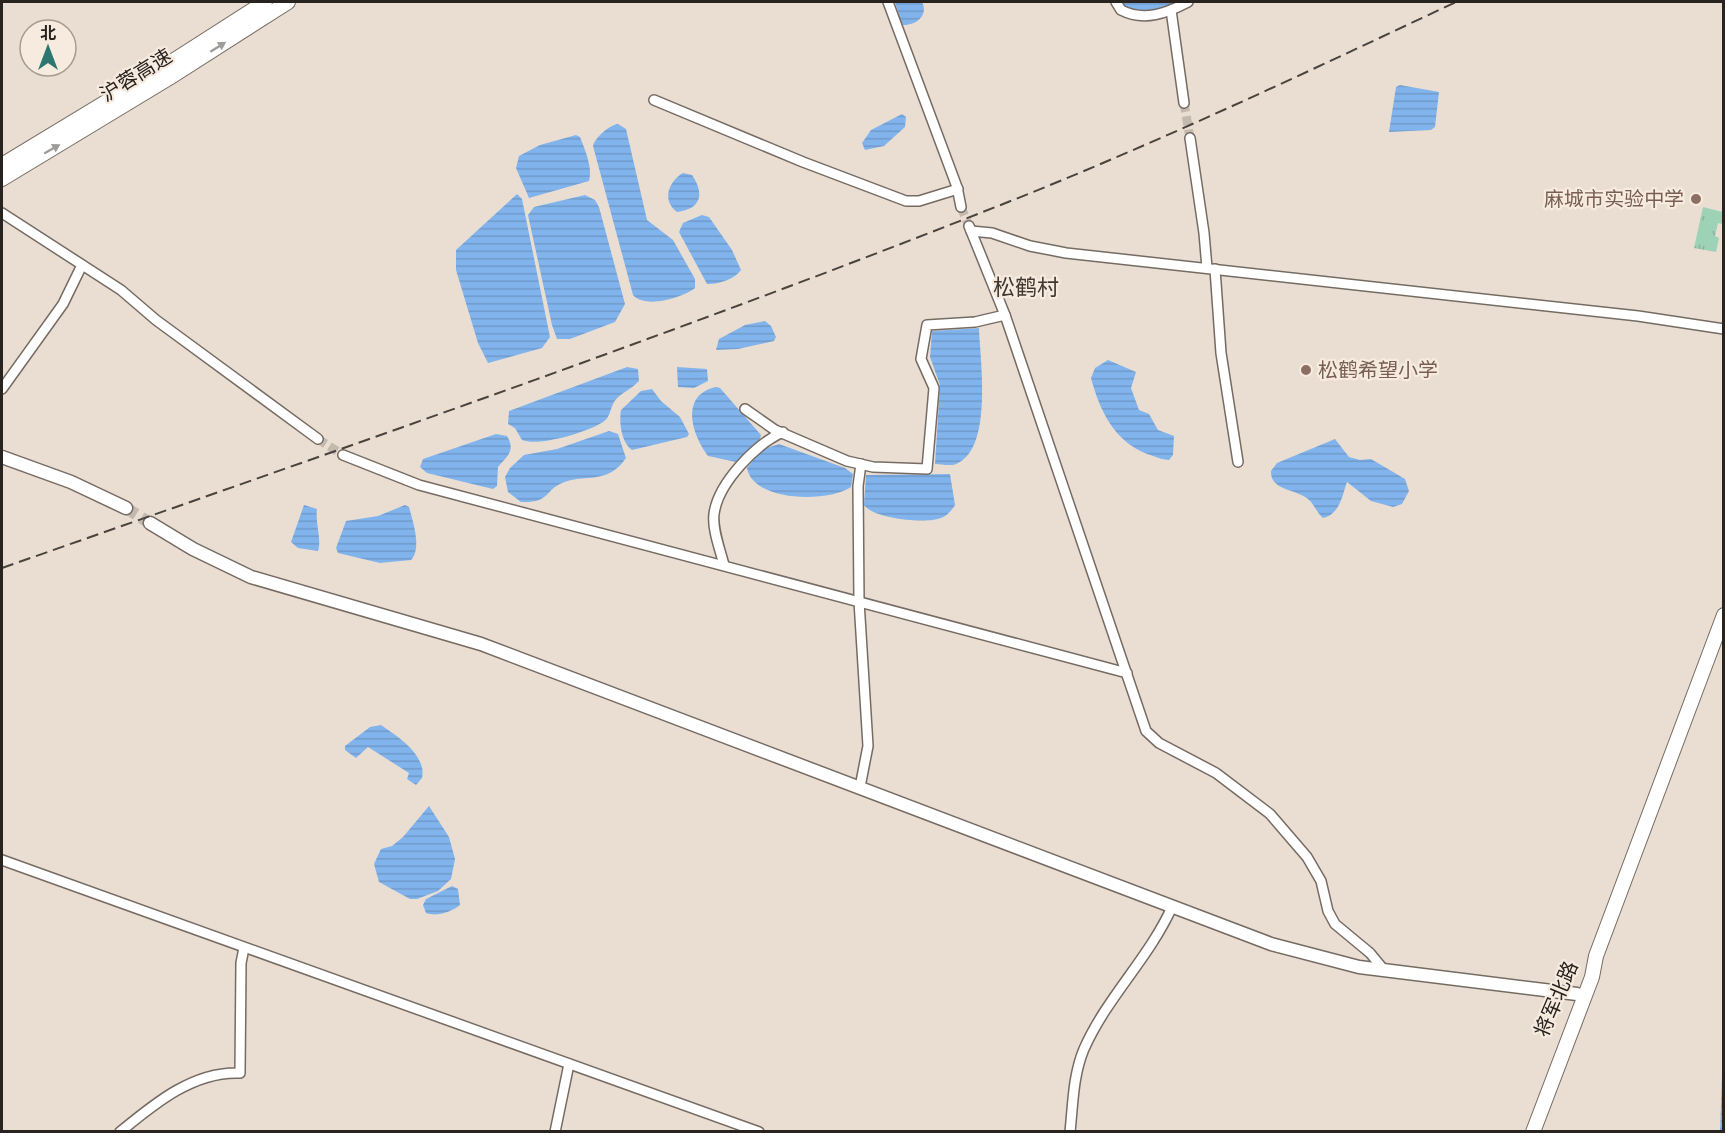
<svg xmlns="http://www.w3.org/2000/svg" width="1725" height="1133" font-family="Poppins,'Noto Sans SC',sans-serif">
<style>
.grass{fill:url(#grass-tufts)}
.water{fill:url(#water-rules)}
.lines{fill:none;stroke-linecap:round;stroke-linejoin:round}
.minor-tunnel{stroke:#c3b9af;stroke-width:9;stroke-dasharray:9 4.5;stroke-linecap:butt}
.major-tunnel{stroke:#c3b9af;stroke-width:12;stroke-dasharray:12 6;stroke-linecap:butt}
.minor-casing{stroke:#766b62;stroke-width:12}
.major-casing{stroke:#766b62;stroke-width:15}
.highway-casing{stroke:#766b62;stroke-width:16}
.minor{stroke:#fff;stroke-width:9}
.major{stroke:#fff;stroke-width:12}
.highway{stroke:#fff;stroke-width:14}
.rail{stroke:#49433e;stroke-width:2;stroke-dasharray:12 6;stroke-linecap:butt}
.oneway{fill:#9e9c9a}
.education-dot{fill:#8d6e63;stroke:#f7ebe0;stroke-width:2}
.labels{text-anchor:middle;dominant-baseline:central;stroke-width:4.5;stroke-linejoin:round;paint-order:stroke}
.street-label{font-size:20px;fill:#28231f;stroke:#f7ebe0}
.education-label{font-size:20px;fill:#785e54;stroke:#f7ebe0;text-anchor:end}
.quarter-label{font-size:22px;fill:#41382f;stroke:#f7ebe0}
</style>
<defs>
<pattern id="grass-tufts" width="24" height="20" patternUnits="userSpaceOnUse" patternTransform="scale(1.5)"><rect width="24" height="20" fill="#9ed2b6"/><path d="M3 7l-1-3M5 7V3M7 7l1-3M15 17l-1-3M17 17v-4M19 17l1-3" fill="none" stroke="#88b49c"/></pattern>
<pattern id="water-rules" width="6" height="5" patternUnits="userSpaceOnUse" patternTransform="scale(1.5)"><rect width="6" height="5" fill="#81b4ec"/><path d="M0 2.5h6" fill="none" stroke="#6f9aca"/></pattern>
</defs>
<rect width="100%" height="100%" fill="#eaded3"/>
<polygon class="grass" points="1703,207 1723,212 1722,224 1718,223 1715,236 1719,238 1716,252 1694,248"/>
<g class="water">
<path d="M895,2H922C929,16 915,26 902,25Z"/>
<path d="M1121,2H1182C1164,9 1135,20 1121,2Z"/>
<polygon points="1400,85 1439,92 1435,127 1431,130 1389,132 1396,87"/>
<polygon points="902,114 906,117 905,127 884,146 865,150 862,143 871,130"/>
<path d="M618,124L626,129L647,220L673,240L695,279V288C682,298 645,309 633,295L593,146C595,138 609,125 618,124Z"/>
<path d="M576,135L580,137C585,150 593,168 589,181L529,198L516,168L519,156L540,145Z"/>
<path d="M683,173L692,175C705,194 701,209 677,212C661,200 669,181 683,173Z"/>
<polygon points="517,194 522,199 550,337 542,348 488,363 478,343 456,270 456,250"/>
<polygon points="585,195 595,200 599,207 625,304 615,322 570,339 557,339 552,325 528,215 534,207"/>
<path d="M702,215L709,217L732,250L741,270C735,279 717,285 707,284L679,232L683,223Z"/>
<polygon points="765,321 771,326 776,337 774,341 738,349 716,350 719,339 745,325"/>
<path d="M979,328C980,360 993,446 958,463C952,467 942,464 935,464L940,385L930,357L932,331Z"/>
<path d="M1108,360L1136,372L1131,388L1139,410L1149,414L1158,430L1174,436L1173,455L1169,460C1162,460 1154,456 1147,454C1114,441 1100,411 1091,378L1095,368Z"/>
<path d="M627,367L638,369L639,381C632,389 620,393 614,402C610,409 610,418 603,422C588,432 539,447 522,440L515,428L508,424L509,411Z"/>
<polygon points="677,367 707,369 708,381 694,388 678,387"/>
<path d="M716,387L720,388L761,435L760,439L736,462L708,456C692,435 679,395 716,387Z"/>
<path d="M652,389L661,401L680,417L689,434L687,437L632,450C621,442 619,422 621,410L641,391Z"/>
<path d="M609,431L618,434L626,458C607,486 584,473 562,483C544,491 550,503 521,502L508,492L505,477L510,468L524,455L557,449Z"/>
<path d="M496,434L507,436C516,451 507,456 498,467L497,486L493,489L427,473L420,467L423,459Z"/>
<path d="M1335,439L1349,457L1360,460L1371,459L1405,479L1409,491L1402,504L1393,507L1371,501L1347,482C1342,496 1340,514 1323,518C1317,513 1314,504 1308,499C1296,489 1270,491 1271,471L1277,463Z"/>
<path d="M779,444L845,468L853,474L851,487C827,503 753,502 747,468L761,450Z"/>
<path d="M950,474L955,505C952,510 947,516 941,518C926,524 874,519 864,505L866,475Z"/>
<path d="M304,505L317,509C315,523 322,540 318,551L298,548L291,542Z"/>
<path d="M405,505L409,507C413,522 422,548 411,560L380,563L338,553L336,548L346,521L378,516Z"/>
<path d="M381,725C397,736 427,755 422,778L416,785L407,779L409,773L368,747L356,758L345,750V746L370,727Z"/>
<polygon points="429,806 449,837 455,859 451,879 438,891 417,899 410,899 379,882 374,864 381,849 392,846 403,837"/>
<path d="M452,886L458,889L460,905C451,912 437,917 426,913L423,905L426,899Z"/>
<polygon points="1723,1068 1723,1131 1720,1131 1722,1076"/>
</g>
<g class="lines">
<g class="minor-tunnel">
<polyline points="1184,103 1190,138"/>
<polyline points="961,207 969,226"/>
<polyline points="318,439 343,455"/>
</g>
<polyline class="major-tunnel" points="126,508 150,523"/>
<defs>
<g id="minor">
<polyline points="888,2 957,187 961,207"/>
<path d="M1116,2L1121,10C1144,22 1167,13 1188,2"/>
<polyline points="1171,10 1184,103"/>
<polyline points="654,100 803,162 906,201 919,201 958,189"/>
<polyline points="1190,138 1204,233 1207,268"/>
<polyline points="2,213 121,290 156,320 318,439"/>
<polyline points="969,226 1005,315 1146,731 1159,743 1216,773 1270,814 1307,857 1321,881 1328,911 1335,924 1370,953 1384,970"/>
<polyline points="971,231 992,233 1030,246 1066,253 1638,316 1724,329"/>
<polyline points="1215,269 1221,353 1238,462"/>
<polyline points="2,389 63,304 82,265"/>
<polyline points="745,409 775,430 847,461 873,467 927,469 934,388 921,359 927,325 975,322 1005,315"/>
<polyline points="343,455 419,485 1127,673"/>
<path d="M724,565C720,549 712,529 714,514C718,483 756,444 783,432"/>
<polyline points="860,787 868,746 859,601 858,486 861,464"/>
<polyline points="2,860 759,1132"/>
<path d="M120,1132C154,1104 193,1071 240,1073L241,963L244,948"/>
<polyline points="555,1132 569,1064"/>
<path d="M1070,1132C1073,1104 1073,1075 1084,1049C1107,997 1149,958 1172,907"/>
</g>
<g id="major">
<polyline points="2,457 71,482 126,508"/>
<polyline points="150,523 193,549 251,577 481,644 1271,944 1359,967 1577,994"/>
</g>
<g id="highway">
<polyline points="2,165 162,68 265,2"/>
<polyline points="2,179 169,78 288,2"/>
<polyline points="1533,1132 1592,977 1596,956 1724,615"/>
</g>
</defs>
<use href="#minor" class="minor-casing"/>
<use href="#major" class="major-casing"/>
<use href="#highway" class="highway-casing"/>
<use href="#minor" class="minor"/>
<use href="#major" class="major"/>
<use href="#highway" class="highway"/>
<path class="rail" d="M2,568C335,451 669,336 998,206C1153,145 1305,73 1456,2"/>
</g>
<defs><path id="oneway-solid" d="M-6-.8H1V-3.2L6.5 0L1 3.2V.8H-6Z" transform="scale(1.5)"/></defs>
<g class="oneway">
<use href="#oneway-solid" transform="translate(218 47) rotate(-32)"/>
<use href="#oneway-solid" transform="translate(52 149) rotate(-30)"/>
</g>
<g class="education-dot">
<circle cx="1696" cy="199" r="6"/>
<circle cx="1306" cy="370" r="6"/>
</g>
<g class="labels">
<g class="street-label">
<text transform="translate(136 75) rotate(-32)">沪蓉高速</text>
<text transform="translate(1556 999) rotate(-67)">将军北路</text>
</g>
<g class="education-label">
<text x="1684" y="199">麻城市实验中学</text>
<text x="1318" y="370" text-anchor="start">松鹤希望小学</text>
</g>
<g class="quarter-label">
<text x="1026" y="287">松鹤村</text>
</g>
</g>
<rect width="1725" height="1133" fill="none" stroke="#28231f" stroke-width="6"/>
<g transform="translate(48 48)"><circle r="28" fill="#f7ebe0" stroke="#a49b93" stroke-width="1.5"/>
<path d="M0-4.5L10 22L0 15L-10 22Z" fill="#2e7670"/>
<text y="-9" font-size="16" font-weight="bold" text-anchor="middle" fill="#28231f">北</text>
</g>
</svg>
